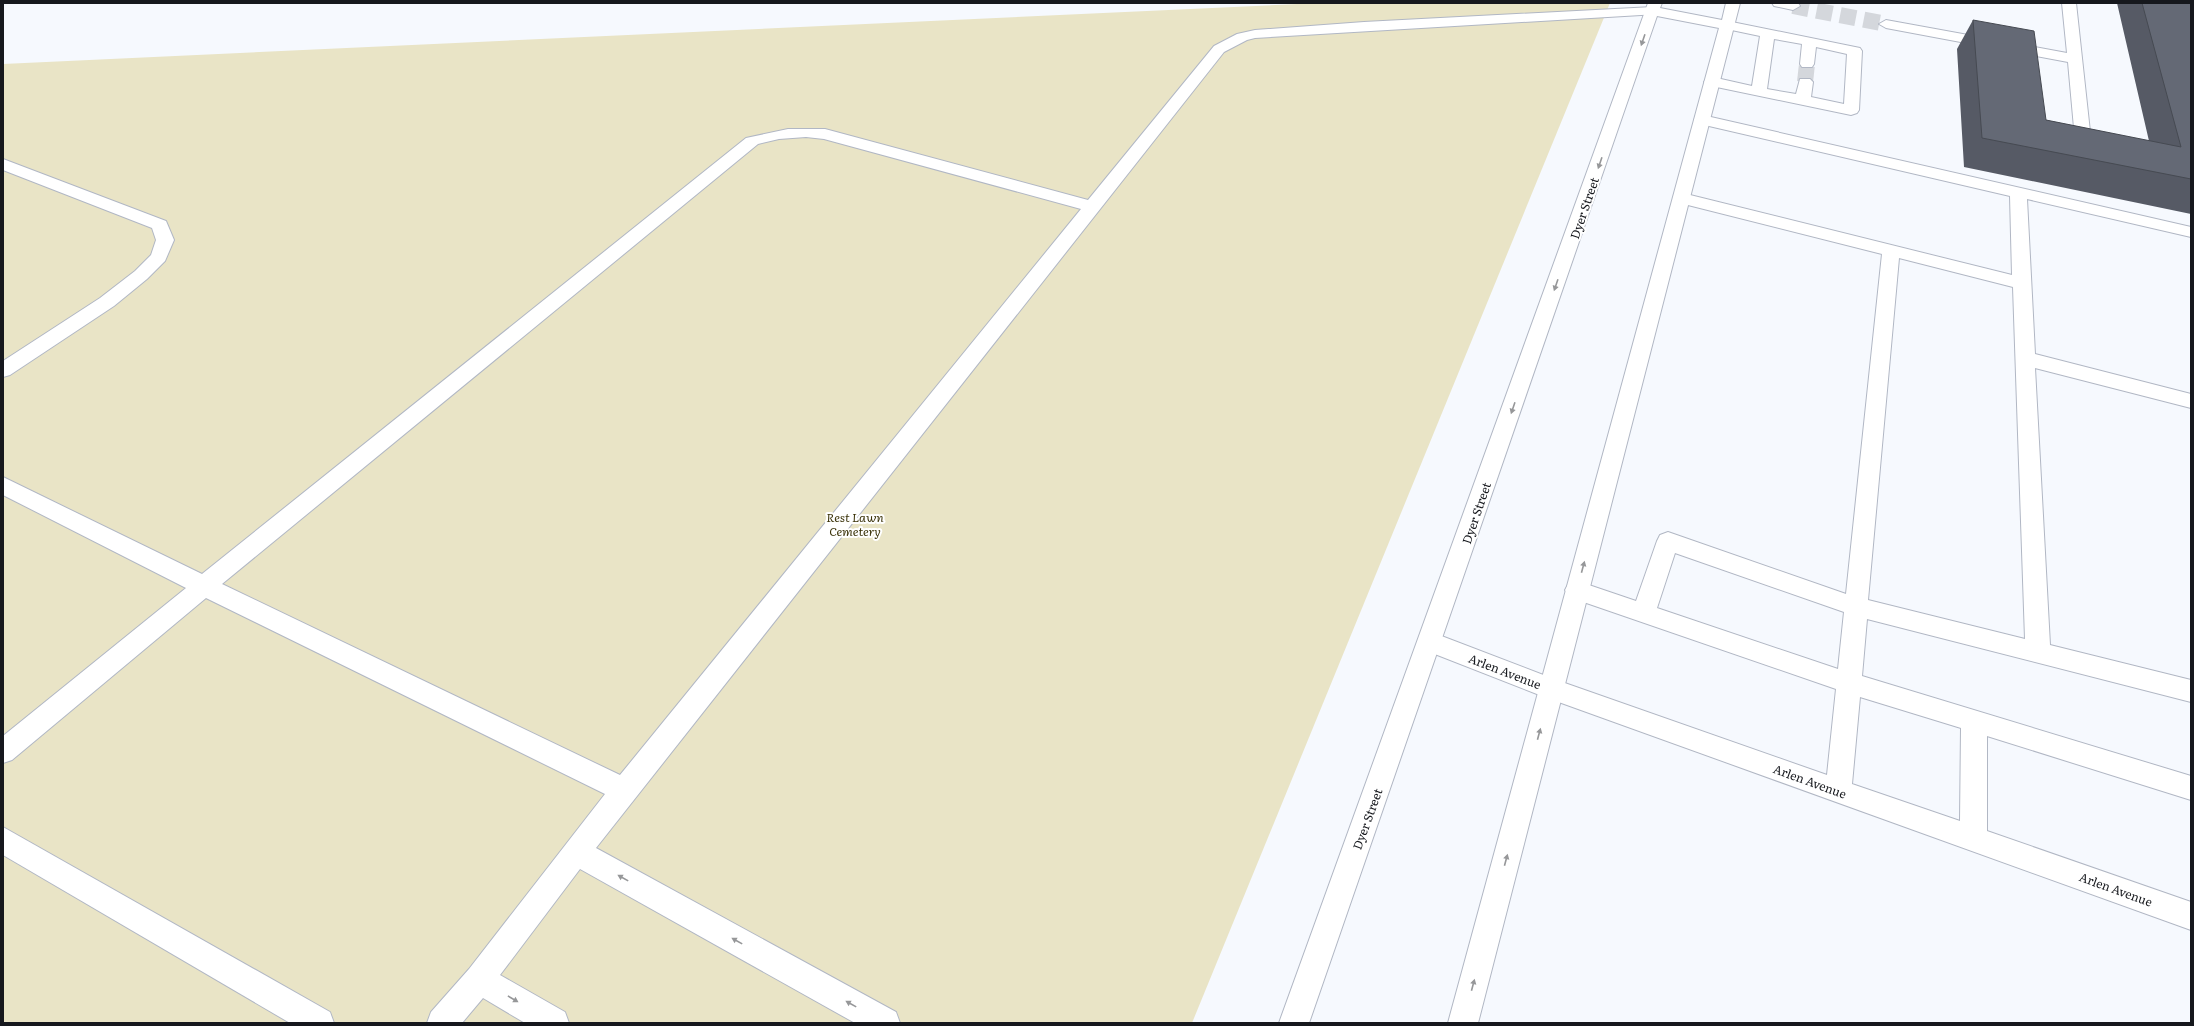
<svg xmlns="http://www.w3.org/2000/svg" width="2194" height="1026" font-family="Literata,serif">
<style>
.green{fill:#e9e4c6}
.lines{fill:none;stroke-linecap:round;stroke-linejoin:round}
.minor-tunnel{stroke:#d4d7dc;stroke-width:16;stroke-dasharray:16 8;stroke-linecap:butt}
.minor-casing{stroke:#b1b7c4;stroke-width:2}
.major-casing{stroke:#b1b7c4;stroke-width:2}
.minor{fill:#fff;fill-rule:evenodd}
.major{fill:#fff;fill-rule:evenodd}
.wall{fill:#565a65}
.building{fill:#646975;stroke:#464a52}
.oneway{fill:#969799}
.labels{text-anchor:middle;dominant-baseline:central;stroke-width:4;stroke-linejoin:round;paint-order:stroke}
.street-label{font-size:12px;fill:#16181d;stroke:#fff}
.park-label{font-size:12px;font-style:italic;fill:#3a3208;stroke:#fff}
</style>
<rect width="100%" height="100%" fill="#f6f9fe"/>
<polygon class="green" points="1319,3 1610,3 1192,1023 3,1023 3,64"/>
<g class="lines">
<g class="minor-tunnel">
<polyline points="1793,6 1886,24"/>
<polyline points="1805,82 1807,64"/>
</g>
<defs>
<g id="minor">
<polygon points="1772,3 1798,3 1800,6 1793,10 1774,6"/>
<polygon points="2062,3 2076,3 2092,150 2090,153 2078,153 2076,150 2068,62 1886,28 1879,24 1886,20 2067,53"/>
<path d="M1653,7L1658,8L1660,11L1658,14L1255,38L1247,40L1224,52L596,848L896,1012L900,1023H855L580,869L500,975L565,1012L569,1023H525L483,998L462,1023H427L431,1012L469,969L605,794L206,598L12,760L3,763V736L186,588L3,495V477L202,574L746,138L788,129H825L1088,200L1214,46L1237,34L1255,30L1364,22ZM806,137L824,139L1081,209L620,775L222,584L758,144L779,139Z"/>
<path d="M1727,21L1860,48L1862,51L1859,110L1857,113L1851,115L1707,85L1704,82L1707,79L1712,77L1752,86L1760,36L1722,28L1720,25L1722,22ZM1774,39L1802,44L1800,64L1802,67H1812L1814,64L1816,47L1847,54L1844,104L1811,97L1813,82L1810,79H1800L1796,94L1767,89Z"/>
<path d="M1702,115L2191,227V237L2027,199L2035,354L2191,394V408L2035,368L2050,645L2191,680V702L1867,619L1862,676L2191,776V800L1987,736V831L2191,902V930L1542,696L1422,649L1419,642L1422,635L1431,632L1559,681L1827,775L1836,689L1569,597L1565,590L1569,583L1577,581L1636,601L1657,541L1660,535L1668,532L1846,594L1882,254L1676,202L1674,198L1676,194L1682,193L2012,275L2010,196L1696,123L1694,120L1696,117ZM1899,258L2013,287L2025,639L1868,600ZM1675,553L1844,612L1838,669L1657,608ZM1860,697L1961,728L1960,821L1852,784Z"/>
<polygon points="3,159 166,221 174,240 165,261 147,279 114,306 10,375 3,377 3,361 100,298 135,271 151,255 156,240 152,228 3,170"/>
<polygon points="3,827 330,1012 334,1023 290,1023 3,855"/>
</g>
<polygon id="major" points="1648,3 1662,3 1660,8 1722,20 1726,3 1740,3 1478,1023 1448,1023 1719,28 1657,16 1309,1023 1279,1023"/>
</defs>
<use href="#minor" class="minor-casing"/>
<use href="#major" class="major-casing"/>
<use href="#minor" class="minor"/>
<use href="#major" class="major"/>
</g>
<polygon class="wall" points="2117,3 2191,3 2191,214 1964,167 1957,49 1973,20 2046,120 2149,141"/>
<polygon class="building" points="2142,3 2191,3 2191,179 1982,138 1973,20 2034,31 2046,120 2181,147"/>
<defs><path id="oneway-solid" d="M-6-.8H1V-3.2L6.5 0L1 3.2V.8H-6Z"/></defs>
<g class="oneway">
<use href="#oneway-solid" transform="translate(1643 40) rotate(109)"/>
<use href="#oneway-solid" transform="translate(1600 163) rotate(109)"/>
<use href="#oneway-solid" transform="translate(1556 285) rotate(109)"/>
<use href="#oneway-solid" transform="translate(1513 408) rotate(109)"/>
<use href="#oneway-solid" transform="translate(1583 567) rotate(-75)"/>
<use href="#oneway-solid" transform="translate(1539 734) rotate(-75)"/>
<use href="#oneway-solid" transform="translate(1506 860) rotate(-75)"/>
<use href="#oneway-solid" transform="translate(623 878) rotate(-151)"/>
<use href="#oneway-solid" transform="translate(737 941) rotate(-151)"/>
<use href="#oneway-solid" transform="translate(1473 985) rotate(-75)"/>
<use href="#oneway-solid" transform="translate(513 999) rotate(31)"/>
<use href="#oneway-solid" transform="translate(851 1004) rotate(-151)"/>
</g>
<g class="labels">
<g class="street-label">
<text transform="translate(1584 208) rotate(-71)">Dyer Street</text>
<text transform="translate(1476 513) rotate(-71)">Dyer Street</text>
<text transform="translate(1505 671) rotate(21)">Arlen Avenue</text>
<text transform="translate(1810 781) rotate(20)">Arlen Avenue</text>
<text transform="translate(1367 819) rotate(-70)">Dyer Street</text>
<text transform="translate(2116 889) rotate(20)">Arlen Avenue</text>
</g>
<g class="park-label">
<text x="855" y="517">Rest Lawn<tspan x="855" dy="14">Cemetery</tspan></text>
</g>
</g>
<rect width="2194" height="1026" fill="none" stroke="#16181d" stroke-width="8"/>
</svg>
